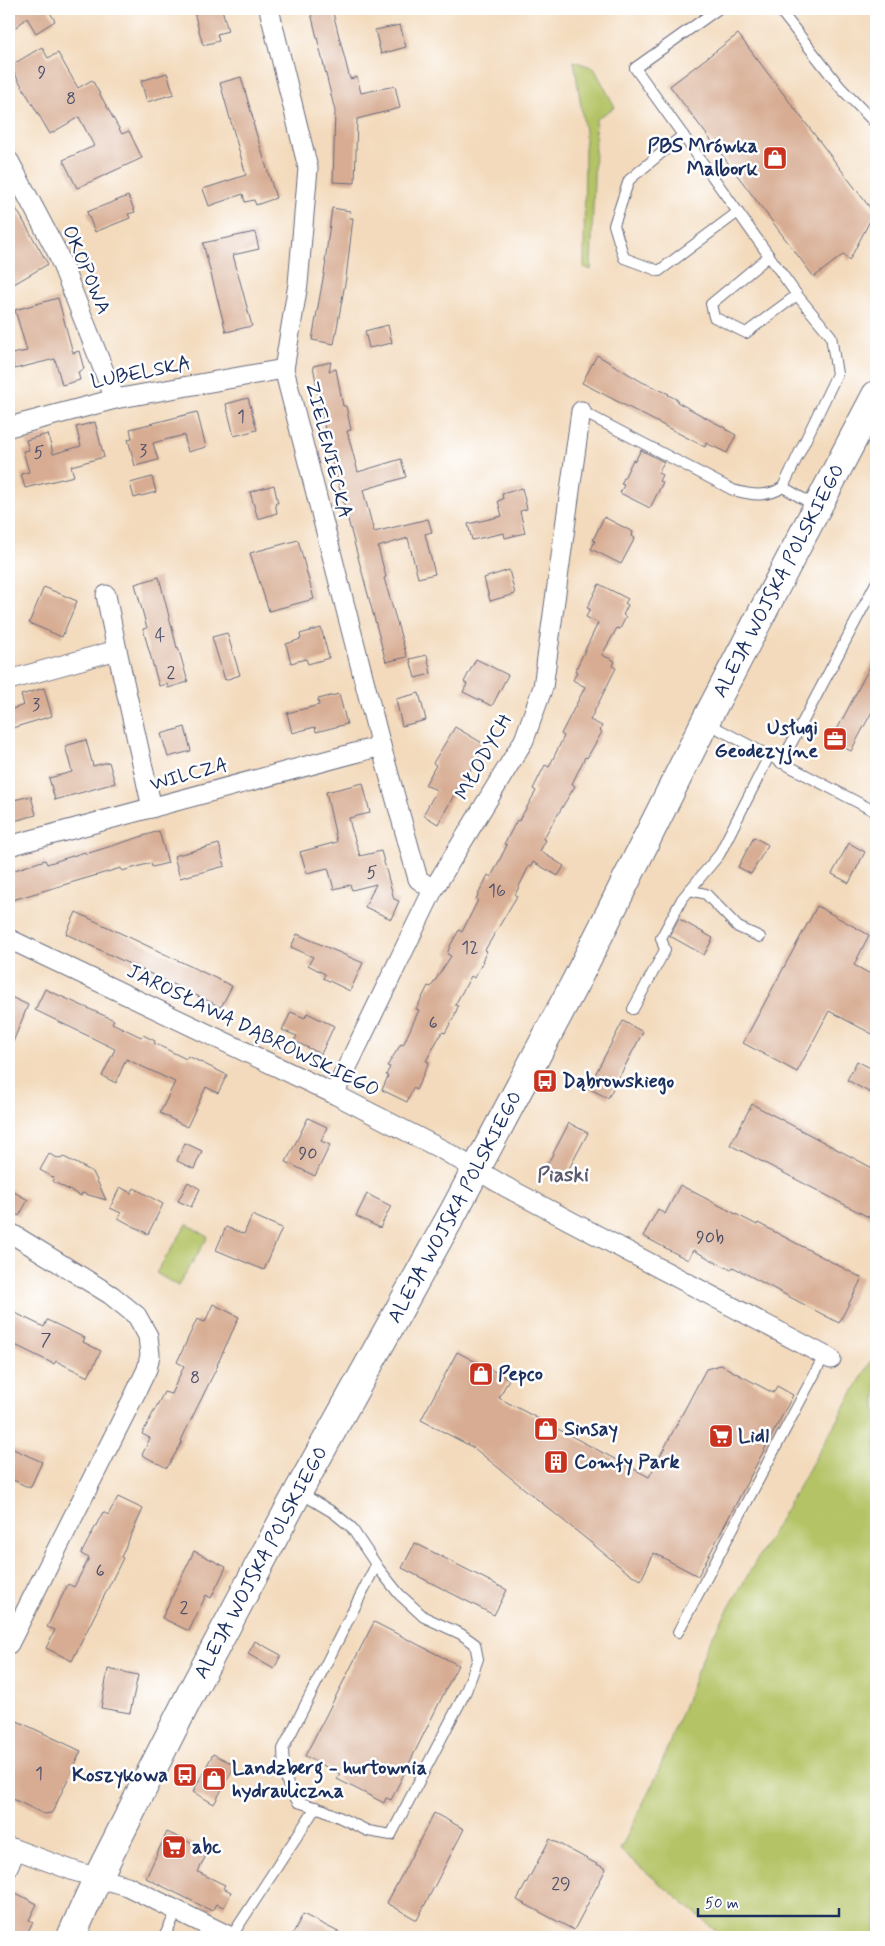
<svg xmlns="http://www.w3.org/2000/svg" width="885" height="1946" font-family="Mynerve,sans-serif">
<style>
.green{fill:#b4c365;stroke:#687962}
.building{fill:#d7ac92}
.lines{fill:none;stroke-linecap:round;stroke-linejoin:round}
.service-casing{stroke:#676b7f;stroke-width:12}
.minor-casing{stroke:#676b7f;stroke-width:21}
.primary-casing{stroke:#676b7f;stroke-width:30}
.service{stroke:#fff;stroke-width:10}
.minor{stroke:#fff;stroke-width:19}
.primary{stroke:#fff;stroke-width:28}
.labels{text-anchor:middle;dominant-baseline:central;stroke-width:5;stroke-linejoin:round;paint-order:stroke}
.number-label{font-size:18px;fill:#4a4e6b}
.poi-label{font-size:20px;font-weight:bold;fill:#1b2f5e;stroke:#fff;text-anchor:start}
.street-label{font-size:20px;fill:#1b2f5e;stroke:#fff}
.neighbourhood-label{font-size:21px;font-weight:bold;fill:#5d5b70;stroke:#fff}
</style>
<rect width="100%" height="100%" fill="#fff"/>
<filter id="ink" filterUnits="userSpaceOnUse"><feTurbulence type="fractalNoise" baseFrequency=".02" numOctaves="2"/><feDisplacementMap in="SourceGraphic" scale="10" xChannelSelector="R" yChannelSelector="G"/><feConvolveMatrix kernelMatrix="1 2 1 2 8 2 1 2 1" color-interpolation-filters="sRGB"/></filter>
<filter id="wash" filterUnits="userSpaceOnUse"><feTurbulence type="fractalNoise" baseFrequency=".0096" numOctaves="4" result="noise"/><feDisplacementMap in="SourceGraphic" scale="20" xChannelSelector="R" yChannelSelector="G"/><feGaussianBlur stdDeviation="1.12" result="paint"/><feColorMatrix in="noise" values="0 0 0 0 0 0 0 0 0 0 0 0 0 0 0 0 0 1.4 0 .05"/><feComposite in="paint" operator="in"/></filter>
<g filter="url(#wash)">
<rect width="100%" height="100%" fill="#f3dabc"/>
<g class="green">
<polygon points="574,61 594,68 615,107 596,119 591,270 584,267 585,132"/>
<polygon points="187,1224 208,1237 178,1286 156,1273"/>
<polygon points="871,1361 876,1364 876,1937 724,1937 620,1850 657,1775 707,1646"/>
</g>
<g id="blocks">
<g class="building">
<polygon points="9,9 48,9 55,21 36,33 27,18 9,33"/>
<polygon points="193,9 222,9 228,31 217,34 219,41 203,45"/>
<polygon points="310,9 332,9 350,79 357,77 361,93 395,86 400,108 357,119 355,183 333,182 335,111"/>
<polygon points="400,25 406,47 381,54 375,30"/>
<polygon points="738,34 874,213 849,261 844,254 814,277 670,86"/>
<polygon points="42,47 48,58 58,53 78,88 92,80 122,134 129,131 142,158 77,188 63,160 94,146 79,117 50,134 10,66"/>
<polygon points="167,73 174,94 147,102 141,81"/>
<polygon points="241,77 254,122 253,123 276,198 256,205 254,200 245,202 243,194 209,206 203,189 246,175 220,83"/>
<polygon points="9,196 48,264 9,287"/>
<polygon points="128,196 135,212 128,214 130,218 95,232 87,212"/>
<polygon points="332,208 350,211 349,218 353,218 346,278 334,344 312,340 326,262 325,262"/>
<polygon points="255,232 259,249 233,255 252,326 226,332 203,243"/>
<polygon points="58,298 73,353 79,351 84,369 78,372 80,380 62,385 55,359 14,369 11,354 27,351 15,310"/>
<polygon points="388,325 392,343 369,348 365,331"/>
<polygon points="597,355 642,382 669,394 668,395 678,400 677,402 725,428 725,429 736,435 727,453 706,443 705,447 582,383"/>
<polygon points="331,362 329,371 336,369 343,406 346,406 351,430 347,431 358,472 401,459 406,477 363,490 374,532 428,519 432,532 425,534 435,574 418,578 408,538 378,547 386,577 384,578 407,657 386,662 327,441 321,409 313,366"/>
<polygon points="248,398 257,430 234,436 226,404"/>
<polygon points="197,412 206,447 188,452 184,435 153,443 158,460 135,466 128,439 132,438 130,429"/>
<polygon points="95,422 104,457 71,466 74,476 25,488 21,474 29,472 23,451 29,450 26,440 48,434 53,454 81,446 76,427"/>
<polygon points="641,450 664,462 658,473 662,475 659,481 663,482 650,508 620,493 624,485 621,484 633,460 635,461"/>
<polygon points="152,477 156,492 134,498 130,483"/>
<polygon points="274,485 278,503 275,503 277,513 258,519 250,492"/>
<polygon points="522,488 527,509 520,511 525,533 505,538 504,533 472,540 468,524 502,516 498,501 503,499 502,494"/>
<polygon points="604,517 633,532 632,536 635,538 621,564 591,549 595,541 593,540"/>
<polygon points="298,540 314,599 269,611 250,553"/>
<polygon points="509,570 515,594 490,601 484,578"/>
<polygon points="159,577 177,648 178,647 188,682 168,688 167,684 159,686 143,629 147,628 135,584"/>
<polygon points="599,584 628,599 625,603 628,605 623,615 626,617 620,629 617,628 602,655 615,661 613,666 616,668 590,720 602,726 600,730 602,732 587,758 585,757 572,784 575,786 543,839 546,840 540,851 564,866 558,876 533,862 531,867 529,866 515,895 517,896 485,950 487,951 482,961 483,962 474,978 471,976 455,1005 458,1006 454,1017 445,1033 442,1032 426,1061 429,1062 424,1073 416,1090 413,1088 407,1102 382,1090 388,1076 386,1075 390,1067 387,1066 401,1044 403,1045 419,1010 416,1009 428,986 431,987 451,956 447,954 450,946 459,930 462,932 478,900 476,899 488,875 491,877 507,845 504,844 508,837 517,820 519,821 536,791 533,789 545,765 549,767 564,736 561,734 585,687 573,680 577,672 575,671 598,623 586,617 590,609 587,608"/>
<polygon points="44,587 77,601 62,637 29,623"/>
<polygon points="321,628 329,658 308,664 306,659 291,663 286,644 301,639 300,634"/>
<polygon points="227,633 240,675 225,680 212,637"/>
<polygon points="427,655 431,674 415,678 410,659"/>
<polygon points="876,655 876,704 851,751 831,741"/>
<polygon points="476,659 508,675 492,706 463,692 467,684 464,682"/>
<polygon points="44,688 52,716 9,729 9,710 24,705 21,695"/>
<polygon points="419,693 426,720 402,726 396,699"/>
<polygon points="339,694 347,724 316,732 315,727 292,733 287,713 319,705 318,699"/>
<polygon points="185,727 191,751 168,757 161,734"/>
<polygon points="455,727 484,744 460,789 458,788 438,824 423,815 437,790 425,785 436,765 433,763"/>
<polygon points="86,740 93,766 109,762 115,783 55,800 49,778 72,772 65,746"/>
<polygon points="363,783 370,813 349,818 351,827 360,856 381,851 394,899 399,901 391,919 365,907 376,884 352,890 350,885 334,889 328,868 307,873 300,852 337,842 326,792"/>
<polygon points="31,796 36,815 14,821 9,801"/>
<polygon points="159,831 168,863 152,867 151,863 122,871 121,868 9,901 9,872 45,860 47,864 85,852 86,854"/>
<polygon points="754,837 768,845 751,874 738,867"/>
<polygon points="849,843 865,852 849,883 832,874"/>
<polygon points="219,844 225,866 180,878 174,856"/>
<polygon points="817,906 869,935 854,965 876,977 876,1036 829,1011 797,1072 743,1043"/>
<polygon points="76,912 232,986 221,1007 66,934"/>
<polygon points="679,919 713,938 704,955 670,936"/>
<polygon points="297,934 363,963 350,991 323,978 325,974 308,965 313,957 291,947"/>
<polygon points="45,989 114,1020 112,1023 141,1037 143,1035 155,1041 154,1043 186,1059 188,1056 227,1075 218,1093 206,1087 187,1127 160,1113 175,1082 126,1059 116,1083 102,1076 115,1049 35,1010"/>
<polygon points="9,996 28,1005 9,1052"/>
<polygon points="291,1012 305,1018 307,1013 334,1026 321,1054 294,1041 297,1036 282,1030"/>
<polygon points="623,1021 643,1032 608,1098 588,1088"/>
<polygon points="857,1061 876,1071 876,1096 847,1080"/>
<polygon points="752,1104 876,1170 876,1221 730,1145"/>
<polygon points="308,1118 327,1127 321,1141 330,1145 315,1176 286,1162"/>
<polygon points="569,1123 588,1133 565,1176 546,1167"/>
<polygon points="185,1143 202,1151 194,1169 177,1161"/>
<polygon points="49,1154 60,1159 64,1157 93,1172 106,1200 82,1193 81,1196 52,1181 54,1178 40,1170"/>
<polygon points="188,1182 200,1189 191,1207 178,1201"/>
<polygon points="680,1185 757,1225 758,1223 862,1278 839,1323 733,1267 731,1270 693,1250 688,1260 643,1236 658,1209 665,1214"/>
<polygon points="120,1187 131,1193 134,1188 163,1204 148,1234 118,1218 121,1213 110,1208"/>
<polygon points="9,1189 28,1200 19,1216 9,1210"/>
<polygon points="367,1194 391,1206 380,1228 356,1216"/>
<polygon points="252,1215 282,1228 264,1270 216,1250 226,1227 244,1234"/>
<polygon points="213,1304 239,1317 217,1365 218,1365 186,1430 181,1441 182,1442 167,1468 142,1455 150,1438 142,1434 164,1392 171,1394 184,1366 177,1362 197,1319 205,1322"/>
<polygon points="9,1310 44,1327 47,1320 85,1338 83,1342 101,1351 88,1377 56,1361 54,1364 9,1342"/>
<polygon points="457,1352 509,1379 499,1398 649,1477 706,1369 721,1365 773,1393 777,1386 793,1395 698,1576 654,1553 641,1580 627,1572 474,1448 421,1420"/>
<polygon points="9,1447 42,1462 30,1488 9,1478"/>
<polygon points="118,1497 143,1509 121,1557 123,1558 72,1661 46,1648 55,1630 47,1627 68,1584 74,1587 89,1558 81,1554 103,1512 108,1515"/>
<polygon points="415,1543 507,1590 494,1615 402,1568"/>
<polygon points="194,1551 226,1567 211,1598 206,1595 189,1631 162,1618"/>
<polygon points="374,1622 458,1665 391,1800 386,1798 384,1803 337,1779 340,1774 305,1756"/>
<polygon points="255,1641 281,1655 274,1669 248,1654"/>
<polygon points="108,1669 138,1675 130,1713 101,1708"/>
<polygon points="9,1717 81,1751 53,1811 51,1813 44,1814 9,1797"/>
<polygon points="213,1754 235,1765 214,1804 193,1792"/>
<polygon points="434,1813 464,1829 417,1920 387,1903"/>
<polygon points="167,1832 208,1851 198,1872 225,1885 223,1888 231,1892 224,1907 216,1904 212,1911 146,1878"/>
<polygon points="550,1839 606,1869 574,1930 517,1900"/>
<polygon points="14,1892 37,1904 29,1920 33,1922 25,1937 9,1937 9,1901"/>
<polygon points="303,1914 348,1937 291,1937"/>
</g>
</g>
</g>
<g filter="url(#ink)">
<use href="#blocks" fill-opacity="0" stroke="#676b7f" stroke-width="1"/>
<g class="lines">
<defs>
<g id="service">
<polyline points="718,9 635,68 797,295 831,336 837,374 783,487 817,507"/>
<polyline points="779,9 840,87 876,124"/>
<polyline points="683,135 629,180 614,225 624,258 659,271 738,212"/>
<polyline points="769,256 711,304 714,317 746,333 797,295"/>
<path d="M581,411L733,490C751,495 767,498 783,487"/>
<polyline points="707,723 876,812"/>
<polyline points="781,763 876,583"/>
<polyline points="689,890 706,894 738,927 760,937"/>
<polyline points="633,1009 665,950 661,938 682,899 719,855 769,756"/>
<polyline points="299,1492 334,1513 351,1527 379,1569 399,1594 424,1617 461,1634 475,1644 478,1659 466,1691 391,1835 368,1831 324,1810 298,1802 289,1788 284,1771 283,1749 376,1565"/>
<polyline points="678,1632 824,1356"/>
<polyline points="9,1875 20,1852"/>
<polyline points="164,1937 177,1911"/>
<polyline points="231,1937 316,1807"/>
</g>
<g id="minor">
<polyline points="269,9 308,168 298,284 284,369 381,746 418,879 433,890"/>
<polyline points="9,161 57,252 115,399"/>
<polyline points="9,427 115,399 284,369"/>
<polyline points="106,595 117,650"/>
<polyline points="9,680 117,650 152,808"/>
<polyline points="9,846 381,746"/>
<polyline points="9,939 334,1094 443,1150 506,1187 831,1359"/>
<polyline points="334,1094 433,890 524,740 543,687 581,411"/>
<polyline points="9,1232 111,1295 137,1316 148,1336 150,1355 147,1369 135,1394 9,1644"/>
<polyline points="9,1847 74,1871 127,1886 231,1937"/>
</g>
<g id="primary">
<path id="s1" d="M71,1937L98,1877L190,1695L298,1492L454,1211L577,979L705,722L876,395"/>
</g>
</defs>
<use href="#service" class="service-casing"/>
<use href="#minor" class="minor-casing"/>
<use href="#primary" class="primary-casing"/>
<use href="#service" class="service"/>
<use href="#minor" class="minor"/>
<use href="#primary" class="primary"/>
</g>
</g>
<defs>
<symbol id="shop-square" viewBox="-11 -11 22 22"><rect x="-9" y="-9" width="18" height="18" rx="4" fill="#c8321e" stroke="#fff"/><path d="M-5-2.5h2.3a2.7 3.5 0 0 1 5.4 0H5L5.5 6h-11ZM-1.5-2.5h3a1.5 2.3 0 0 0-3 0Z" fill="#fff"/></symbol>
<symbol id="office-square" viewBox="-11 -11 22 22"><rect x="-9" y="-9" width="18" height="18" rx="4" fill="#c8321e" stroke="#fff"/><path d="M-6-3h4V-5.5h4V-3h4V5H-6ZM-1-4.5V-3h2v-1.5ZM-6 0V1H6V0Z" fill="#fff"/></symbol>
<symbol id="bus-square" viewBox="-11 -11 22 22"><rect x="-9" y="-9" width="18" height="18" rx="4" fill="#c8321e" stroke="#fff"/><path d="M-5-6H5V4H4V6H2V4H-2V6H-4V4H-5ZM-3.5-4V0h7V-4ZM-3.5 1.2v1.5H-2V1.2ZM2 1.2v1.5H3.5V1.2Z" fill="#fff"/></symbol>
<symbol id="supermarket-square" viewBox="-11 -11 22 22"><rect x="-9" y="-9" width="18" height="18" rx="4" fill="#c8321e" stroke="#fff"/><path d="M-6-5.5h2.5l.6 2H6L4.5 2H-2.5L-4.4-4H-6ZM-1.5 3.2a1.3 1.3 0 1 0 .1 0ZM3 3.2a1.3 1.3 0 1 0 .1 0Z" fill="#fff"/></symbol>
<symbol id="building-square" viewBox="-11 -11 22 22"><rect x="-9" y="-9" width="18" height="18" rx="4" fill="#c8321e" stroke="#fff"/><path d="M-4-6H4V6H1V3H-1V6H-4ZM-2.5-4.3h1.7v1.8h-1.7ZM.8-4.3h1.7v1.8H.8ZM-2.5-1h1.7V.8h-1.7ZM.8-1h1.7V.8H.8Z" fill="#fff"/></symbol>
</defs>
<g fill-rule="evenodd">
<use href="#shop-square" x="761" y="144" width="28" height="28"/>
<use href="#office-square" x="821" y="725" width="28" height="28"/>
<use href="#bus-square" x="531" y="1067" width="28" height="28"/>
<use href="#shop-square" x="467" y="1360" width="28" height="28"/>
<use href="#shop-square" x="532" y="1415" width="28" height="28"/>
<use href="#supermarket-square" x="707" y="1422" width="28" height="28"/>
<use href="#building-square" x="542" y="1448" width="28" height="28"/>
<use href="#bus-square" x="171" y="1761" width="28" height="28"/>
<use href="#shop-square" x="200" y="1765" width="28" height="28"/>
<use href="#supermarket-square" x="160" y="1833" width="28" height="28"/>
</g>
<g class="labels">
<g class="number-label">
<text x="42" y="73">9</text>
<text x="71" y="99">8</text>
<text x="241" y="417">1</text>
<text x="143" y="451">3</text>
<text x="39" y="453">5</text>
<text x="160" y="636">4</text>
<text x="171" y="673">2</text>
<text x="36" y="705">3</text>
<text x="372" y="873">5</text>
<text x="497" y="891">16</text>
<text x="470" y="948">12</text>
<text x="433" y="1023">6</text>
<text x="308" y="1154">90</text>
<text x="710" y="1238">90b</text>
<text x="46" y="1340">7</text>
<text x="195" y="1378">8</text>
<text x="100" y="1571">6</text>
<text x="184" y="1608">2</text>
<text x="39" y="1774">1</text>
<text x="561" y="1884">29</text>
</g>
<g class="poi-label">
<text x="758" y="146" text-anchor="end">PBS Mrówka<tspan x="758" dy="23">Malbork</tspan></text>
<text x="818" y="728" text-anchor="end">Usługi<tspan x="818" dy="23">Geodezyjne</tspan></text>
<text x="562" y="1081">Dąbrowskiego</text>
<text x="498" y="1374">Pepco</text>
<text x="564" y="1429">Sinsay</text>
<text x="738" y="1436">Lidl</text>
<text x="574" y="1462">Comfy Park</text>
<text x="232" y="1768">Landzberg - hurtownia<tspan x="232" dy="23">hydrauliczna</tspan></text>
<text x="168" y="1775" text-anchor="end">Koszykowa</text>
<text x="192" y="1847">abc</text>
</g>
<g class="street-label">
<text transform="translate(86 270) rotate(67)">OKOPOWA</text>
<text transform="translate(141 373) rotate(-11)">LUBELSKA</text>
<text transform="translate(328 450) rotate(76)">ZIELENIECKA</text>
<text stroke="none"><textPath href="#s1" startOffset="1530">ALEJA WOJSKA POLSKIEGO</textPath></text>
<text transform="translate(484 757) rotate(-61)">MŁODYCH</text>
<text transform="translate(189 775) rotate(-15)">WILCZA</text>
<text transform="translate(253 1031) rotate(26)">JAROSŁAWA DĄBROWSKIEGO</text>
<text stroke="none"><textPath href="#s1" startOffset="825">ALEJA WOJSKA POLSKIEGO</textPath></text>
<text stroke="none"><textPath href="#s1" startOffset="420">ALEJA WOJSKA POLSKIEGO</textPath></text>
</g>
<g class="neighbourhood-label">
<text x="563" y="1175">Piaski</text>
</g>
</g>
<rect width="885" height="1946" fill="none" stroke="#fff" stroke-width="30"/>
<path d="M698 1908v8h141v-8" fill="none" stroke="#1b2f5e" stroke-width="2.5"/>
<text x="705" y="1908" font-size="15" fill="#1b2f5e" stroke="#ffffff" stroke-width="4" paint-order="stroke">50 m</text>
</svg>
